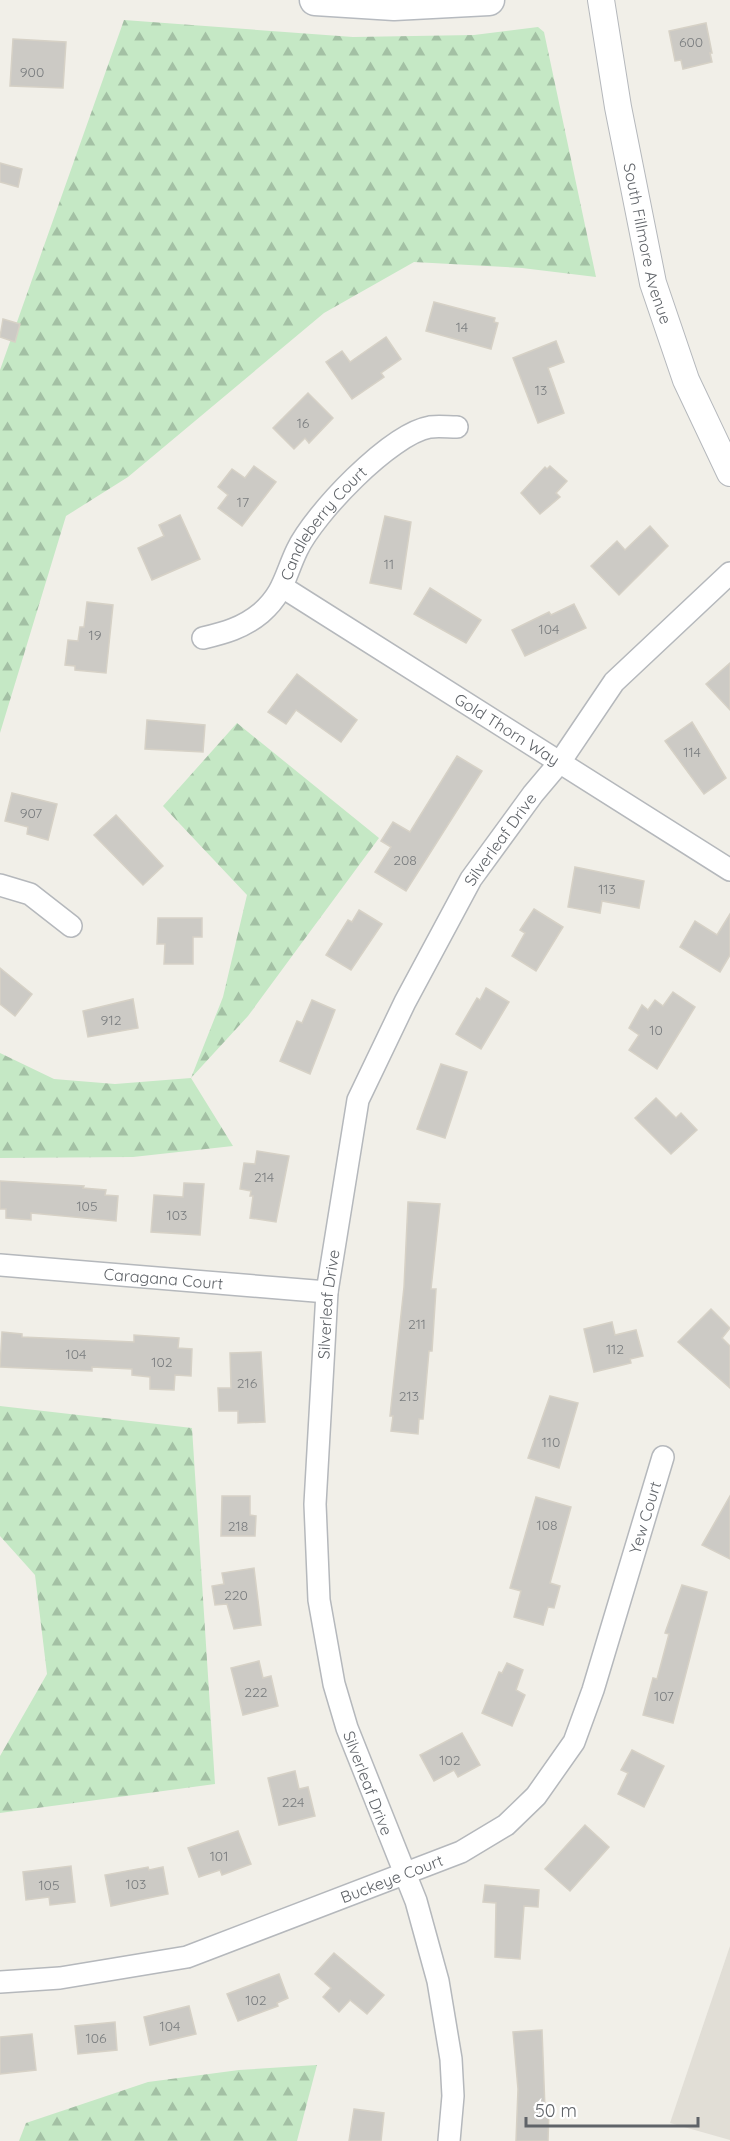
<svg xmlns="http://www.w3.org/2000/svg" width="730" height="2141" font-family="Quicksand,sans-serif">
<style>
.education{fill:#e1ded6}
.forest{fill:url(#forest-firs)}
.building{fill:#cccac5;stroke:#d6d1c6;stroke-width:1.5}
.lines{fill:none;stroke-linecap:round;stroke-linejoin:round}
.minor-casing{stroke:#b5b8bc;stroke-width:24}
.tertiary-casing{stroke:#b5b8bc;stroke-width:28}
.secondary-casing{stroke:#b6babf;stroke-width:33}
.minor{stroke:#fff;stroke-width:21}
.tertiary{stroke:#fff;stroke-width:26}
.secondary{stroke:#fff;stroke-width:30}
.labels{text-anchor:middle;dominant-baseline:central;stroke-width:6;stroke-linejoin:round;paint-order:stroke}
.number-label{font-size:14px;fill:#7a7d7f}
.street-label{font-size:16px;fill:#5f6368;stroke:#fff}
</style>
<defs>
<pattern id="forest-firs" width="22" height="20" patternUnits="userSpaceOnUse" patternTransform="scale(1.5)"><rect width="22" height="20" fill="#c5e8c5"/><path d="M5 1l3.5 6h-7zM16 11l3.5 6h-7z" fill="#a3c0a4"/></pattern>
</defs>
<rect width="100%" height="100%" fill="#f1efe8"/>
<polygon class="education" points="730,1946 730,2140 670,2123"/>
<g class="forest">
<polygon points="124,20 353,37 474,35 538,27 544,32 596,277 522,268 414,262 324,313 128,477 66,516 0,733 0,370"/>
<polygon points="237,723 379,838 248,1016 191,1078 233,1146 133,1157 0,1158 0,1053 54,1079 115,1084 191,1078 223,997 247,895 163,806"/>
<polygon points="0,1406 192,1428 215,1784 0,1813 0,1756 47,1674 35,1575 0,1536"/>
<polygon points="317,2065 297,2141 19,2141 26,2123 148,2082 239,2070"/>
</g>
<g class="building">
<polygon points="706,23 712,53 710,53 712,62 683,69 681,60 675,61 669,31"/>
<polygon points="13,39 66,42 63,88 10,86"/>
<polygon points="0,163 22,169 18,187 0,182"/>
<polygon points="434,302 495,318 494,322 498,323 491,349 426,331"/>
<polygon points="3,319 20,324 15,342 0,337"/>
<polygon points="386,337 401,359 381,373 384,377 352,399 326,362 342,351 350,362"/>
<polygon points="556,341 564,362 548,368 564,413 538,423 513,358"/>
<polygon points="308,393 333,418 309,443 305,438 294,449 273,428"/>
<polygon points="254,466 276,482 242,526 218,508 228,495 218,487 232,469 245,478"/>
<polygon points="550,466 567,481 556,493 560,497 540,514 521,493 545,467 547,469"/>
<polygon points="180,515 200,559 152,580 138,548 164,536 159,525"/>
<polygon points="385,516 411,522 401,589 370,583"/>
<polygon points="650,526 668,546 619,595 591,566 617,541 625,550"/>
<polygon points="430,588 481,620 466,643 414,614"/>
<polygon points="87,602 113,605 106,673 75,670 75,666 65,665 68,640 78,641 80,627 84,627"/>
<polygon points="574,604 586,628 525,656 512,630 549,612 551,615"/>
<polygon points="730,663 730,710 706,684"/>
<polygon points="297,674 357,720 341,742 296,710 286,724 268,712"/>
<polygon points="147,720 205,725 203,752 145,749"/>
<polygon points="692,722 726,778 704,794 665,741"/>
<polygon points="457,756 482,771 406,891 375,872 391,847 381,841 393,822 410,832"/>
<polygon points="12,793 57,804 48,840 27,834 28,827 5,821"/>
<polygon points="116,815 163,866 143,885 94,835"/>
<polygon points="575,867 644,881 639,908 602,901 600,913 568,907"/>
<polygon points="534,909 563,927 536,971 512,956 525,933 520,930"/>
<polygon points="359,910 382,924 351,970 326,955 348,920 352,922"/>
<polygon points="730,914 730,955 720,972 680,947 695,921 717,935"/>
<polygon points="158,918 202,918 202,937 193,937 193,964 164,964 165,944 157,944"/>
<polygon points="0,968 32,994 15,1016 0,1004"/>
<polygon points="486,988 509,1002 481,1049 456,1034 477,998 480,1000"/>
<polygon points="673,992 695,1007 657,1069 629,1050 639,1035 629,1028 642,1005 648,1010 655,1000 663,1006"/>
<polygon points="133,999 138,1028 88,1037 83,1011"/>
<polygon points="312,1000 335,1010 310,1074 280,1061 297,1021 302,1023"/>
<polygon points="441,1064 467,1072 445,1138 417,1129"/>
<polygon points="656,1098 676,1118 681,1113 697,1130 671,1154 635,1118"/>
<polygon points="257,1151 289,1156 276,1222 250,1218 253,1196 250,1196 251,1191 240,1189 244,1163 255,1164"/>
<polygon points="0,1181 84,1186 83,1188 106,1190 105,1195 118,1196 116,1221 31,1213 31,1220 6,1218 6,1209 0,1209"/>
<polygon points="184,1183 204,1184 200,1235 151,1232 154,1195 183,1197"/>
<polygon points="408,1202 440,1204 431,1289 436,1289 432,1351 429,1351 423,1419 419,1419 418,1434 391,1431 393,1416 390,1416 404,1287"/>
<polygon points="711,1309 730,1328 722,1338 730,1346 730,1388 678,1342"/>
<polygon points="612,1322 615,1335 636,1330 643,1356 630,1359 631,1363 594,1372 584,1329"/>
<polygon points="2,1332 22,1334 22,1337 134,1342 134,1335 179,1338 178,1348 192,1349 191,1376 175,1375 174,1390 150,1389 150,1377 132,1375 132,1369 92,1367 92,1371 0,1367"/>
<polygon points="261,1352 265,1422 238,1423 238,1411 219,1411 218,1388 231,1388 230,1353"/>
<polygon points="550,1396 578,1403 559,1468 528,1458"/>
<polygon points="222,1496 250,1496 250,1515 256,1516 255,1536 221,1536"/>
<polygon points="730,1496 730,1559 702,1545"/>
<polygon points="536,1497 571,1507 550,1583 560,1586 554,1608 548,1607 543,1625 514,1617 521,1591 510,1588"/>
<polygon points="254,1568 261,1625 234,1629 227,1604 215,1605 212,1586 224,1584 222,1573"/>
<polygon points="682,1585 707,1592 673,1723 643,1715 653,1678 657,1679 669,1634 665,1633"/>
<polygon points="259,1661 263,1678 271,1676 278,1706 243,1715 231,1668"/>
<polygon points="507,1663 523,1670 516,1690 525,1695 512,1726 482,1713 499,1672 502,1673"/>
<polygon points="462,1733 480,1765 458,1777 454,1770 434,1781 420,1755"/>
<polygon points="632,1750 664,1766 644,1807 618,1794 628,1773 621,1770"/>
<polygon points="295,1771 299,1789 308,1787 315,1816 279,1825 268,1778"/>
<polygon points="585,1825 609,1847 570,1891 545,1869"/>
<polygon points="238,1831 251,1864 222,1875 220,1870 199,1877 188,1848"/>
<polygon points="71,1866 75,1902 50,1905 49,1897 26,1900 23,1872"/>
<polygon points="148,1867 149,1870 163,1867 168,1894 111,1906 105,1875"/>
<polygon points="485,1885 539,1890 538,1907 524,1906 520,1959 495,1957 496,1903 483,1902"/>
<polygon points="334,1953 384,1995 367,2014 350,2000 339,2012 323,1997 331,1988 315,1974"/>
<polygon points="279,1974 288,1998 277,2003 278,2006 238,2021 227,1994"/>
<polygon points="189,2006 196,2034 150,2045 144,2017"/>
<polygon points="115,2022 117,2050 78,2054 75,2026"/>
<polygon points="542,2030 545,2109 549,2109 548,2141 516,2141 518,2089 513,2032"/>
<polygon points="32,2034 36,2070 0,2074 0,2037"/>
<polygon points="354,2109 384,2113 381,2141 349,2141"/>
</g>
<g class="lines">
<defs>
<g id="minor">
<path id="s1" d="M284,588L730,870"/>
<path id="s2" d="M203,638C224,633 243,628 261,613C284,593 285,575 297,550C314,514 390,434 430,427C438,426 448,427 457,427"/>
<polyline points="0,885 30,894 71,926"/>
<path id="s3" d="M0,1265L327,1292"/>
<path id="s4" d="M0,1982L60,1978L187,1957L461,1852L506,1825L536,1796L574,1742L593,1690L663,1457"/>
<path id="s5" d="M449,2141L453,2096L451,2059L438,1981L416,1901L347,1728L334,1684L319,1600L315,1504L327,1292L358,1100L405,1002L471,879L533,794L560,762L614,682L730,573"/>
</g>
<g id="tertiary">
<path id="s6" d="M601,0L618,107L653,283L686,380L730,473"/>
</g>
<polyline id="secondary" points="315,0 394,5 489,0"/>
</defs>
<use href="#minor" class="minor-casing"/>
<use href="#tertiary" class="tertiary-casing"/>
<use href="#secondary" class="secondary-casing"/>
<use href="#minor" class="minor"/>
<use href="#tertiary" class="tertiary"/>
<use href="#secondary" class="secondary"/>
</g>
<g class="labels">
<g class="number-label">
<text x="691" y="42">600</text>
<text x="32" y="72">900</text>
<text x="462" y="327">14</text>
<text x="541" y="390">13</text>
<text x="303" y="423">16</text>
<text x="243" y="502">17</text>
<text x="389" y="564">11</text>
<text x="549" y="629">104</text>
<text x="95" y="635">19</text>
<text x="692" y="752">114</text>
<text x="31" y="813">907</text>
<text x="405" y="860">208</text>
<text x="607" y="889">113</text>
<text x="111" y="1020">912</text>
<text x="656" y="1030">10</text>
<text x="264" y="1177">214</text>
<text x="87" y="1206">105</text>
<text x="177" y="1215">103</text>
<text x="417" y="1324">211</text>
<text x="615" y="1349">112</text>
<text x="76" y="1354">104</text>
<text x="162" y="1362">102</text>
<text x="247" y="1383">216</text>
<text x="409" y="1396">213</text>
<text x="551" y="1442">110</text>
<text x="547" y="1525">108</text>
<text x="238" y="1526">218</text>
<text x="236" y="1595">220</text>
<text x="256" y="1692">222</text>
<text x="664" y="1696">107</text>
<text x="450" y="1760">102</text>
<text x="293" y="1802">224</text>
<text x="219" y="1856">101</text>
<text x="136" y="1884">103</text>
<text x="49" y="1885">105</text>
<text x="256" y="2000">102</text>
<text x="170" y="2026">104</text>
<text x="96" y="2038">106</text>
</g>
<g class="street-label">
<text stroke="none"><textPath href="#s6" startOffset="248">South Fillmore Avenue</textPath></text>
<text stroke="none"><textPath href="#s2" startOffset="174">Candleberry Court</textPath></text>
<text stroke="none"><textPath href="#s1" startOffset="264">Gold Thorn Way</textPath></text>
<text stroke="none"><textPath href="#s5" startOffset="1362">Silverleaf Drive</textPath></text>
<text stroke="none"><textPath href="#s3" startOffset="164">Caragana Court</textPath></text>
<text stroke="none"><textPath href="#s5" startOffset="858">Silverleaf Drive</textPath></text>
<text stroke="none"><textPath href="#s4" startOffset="878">Yew Court</textPath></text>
<text transform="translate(368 1783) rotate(69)">Silverleaf Drive</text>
<text stroke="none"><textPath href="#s4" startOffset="408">Buckeye Court</textPath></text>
</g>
</g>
<path d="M526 2117v9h172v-9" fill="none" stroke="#5f6368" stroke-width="3"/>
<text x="535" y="2117" font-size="18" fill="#5f6368" stroke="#ffffff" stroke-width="4.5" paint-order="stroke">50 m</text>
</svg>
